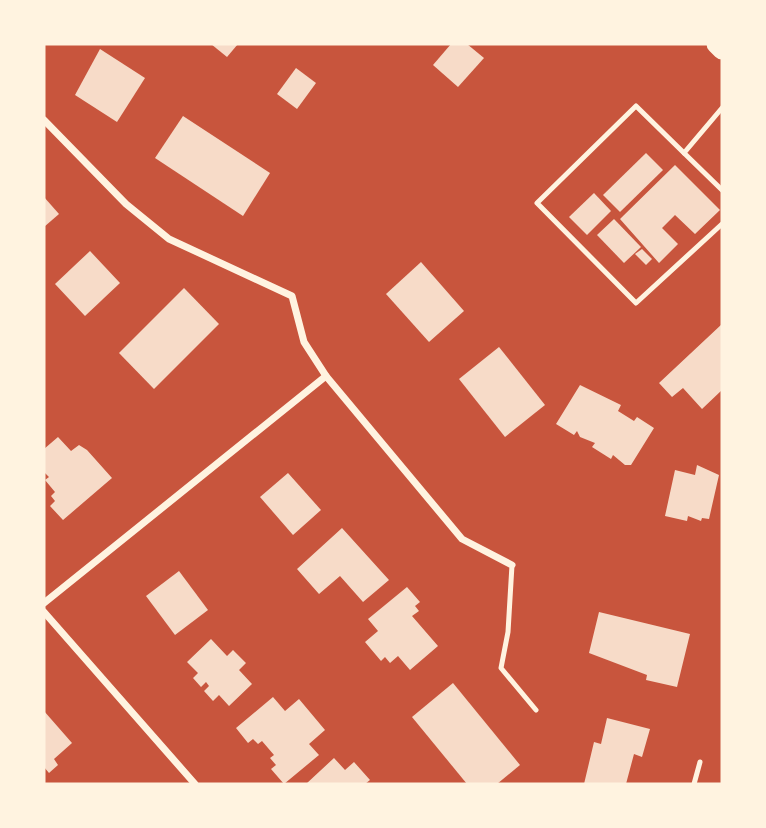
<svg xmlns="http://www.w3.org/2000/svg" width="766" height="828" font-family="Barlow,sans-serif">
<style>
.building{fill:#f7dbc8}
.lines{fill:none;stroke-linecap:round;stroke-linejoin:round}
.service{stroke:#fff3e0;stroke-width:5}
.minor{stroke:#fff3e0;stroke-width:7}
.trunk{stroke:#fff3e0;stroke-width:19}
</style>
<rect width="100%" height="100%" fill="#c8553d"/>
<g class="building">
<polygon points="211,44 238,44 227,57"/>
<polygon points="451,44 467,44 484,58 458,87 433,65"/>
<polygon points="100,49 145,78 117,122 75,95"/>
<polygon points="296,68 316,83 297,109 277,94"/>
<polygon points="183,116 270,173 243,216 155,158"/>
<polygon points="646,153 663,170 620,212 603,195"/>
<polygon points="675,165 720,210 695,234 675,215 662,228 678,244 659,263 620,219"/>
<polygon points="594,193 611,211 587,235 569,217"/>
<polygon points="44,197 59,214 44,227"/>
<polygon points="614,219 641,247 624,263 597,235"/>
<polygon points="642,249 652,259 646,265 635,254"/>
<polygon points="90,251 120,283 85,316 55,284"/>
<polygon points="421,262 464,311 429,342 386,294"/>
<polygon points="184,288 219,324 154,389 119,353"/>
<polygon points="722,324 722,390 702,409 683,388 672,397 659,383"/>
<polygon points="499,347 545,405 505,437 459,379"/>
<polygon points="580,385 621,405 618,411 634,421 637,417 654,428 631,465 625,465 613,455 611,459 592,447 595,443 580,437 577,431 574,435 556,424"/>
<polygon points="58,437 71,451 79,445 87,450 112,478 63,520 50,506 55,501 51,496 55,492 45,480 49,477 44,472 44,449"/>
<polygon points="697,465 719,475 709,519 702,518 701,521 688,516 687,521 665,516 675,470 695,475"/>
<polygon points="288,473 321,510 293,535 260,497"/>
<polygon points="342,528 389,580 363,602 340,576 319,594 297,569"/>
<polygon points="179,571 208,610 175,635 146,596"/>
<polygon points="407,587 420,602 415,606 419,611 412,616 438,646 410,670 398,656 390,663 385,657 381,661 365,642 378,631 368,619"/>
<polygon points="599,612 690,634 677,687 646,680 647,675 589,653"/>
<polygon points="211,639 227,656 233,650 246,663 239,670 252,684 229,706 219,695 213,701 204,691 209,686 206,682 201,687 193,678 198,673 187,662"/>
<polygon points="453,683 520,765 497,784 467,784 412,717"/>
<polygon points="273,697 285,711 299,699 325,730 309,744 319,755 284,784 271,769 276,765 270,758 274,755 262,741 258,744 253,739 248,743 236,728"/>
<polygon points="44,711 72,743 54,759 58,765 49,773 44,767"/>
<polygon points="607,718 650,729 642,757 634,754 626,784 584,784 594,742 601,744"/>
<polygon points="334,758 345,770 354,762 370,780 365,784 306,784"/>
</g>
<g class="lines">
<g class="service">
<polyline points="722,108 684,153 722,190"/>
<polyline points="684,153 636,106 537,203 636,303 722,224"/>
<polyline points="512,565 508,632 501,668 536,710"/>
<polyline points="694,784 700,762"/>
</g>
<g class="minor">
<polyline points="44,120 126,204 169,239 292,296 304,342 326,376 462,539 512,565"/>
<polyline points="44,603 326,376"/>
<polyline points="44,612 195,784"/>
</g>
<polyline class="trunk" points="716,44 722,50"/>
</g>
<rect width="766" height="828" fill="none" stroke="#fff3e0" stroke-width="91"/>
</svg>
